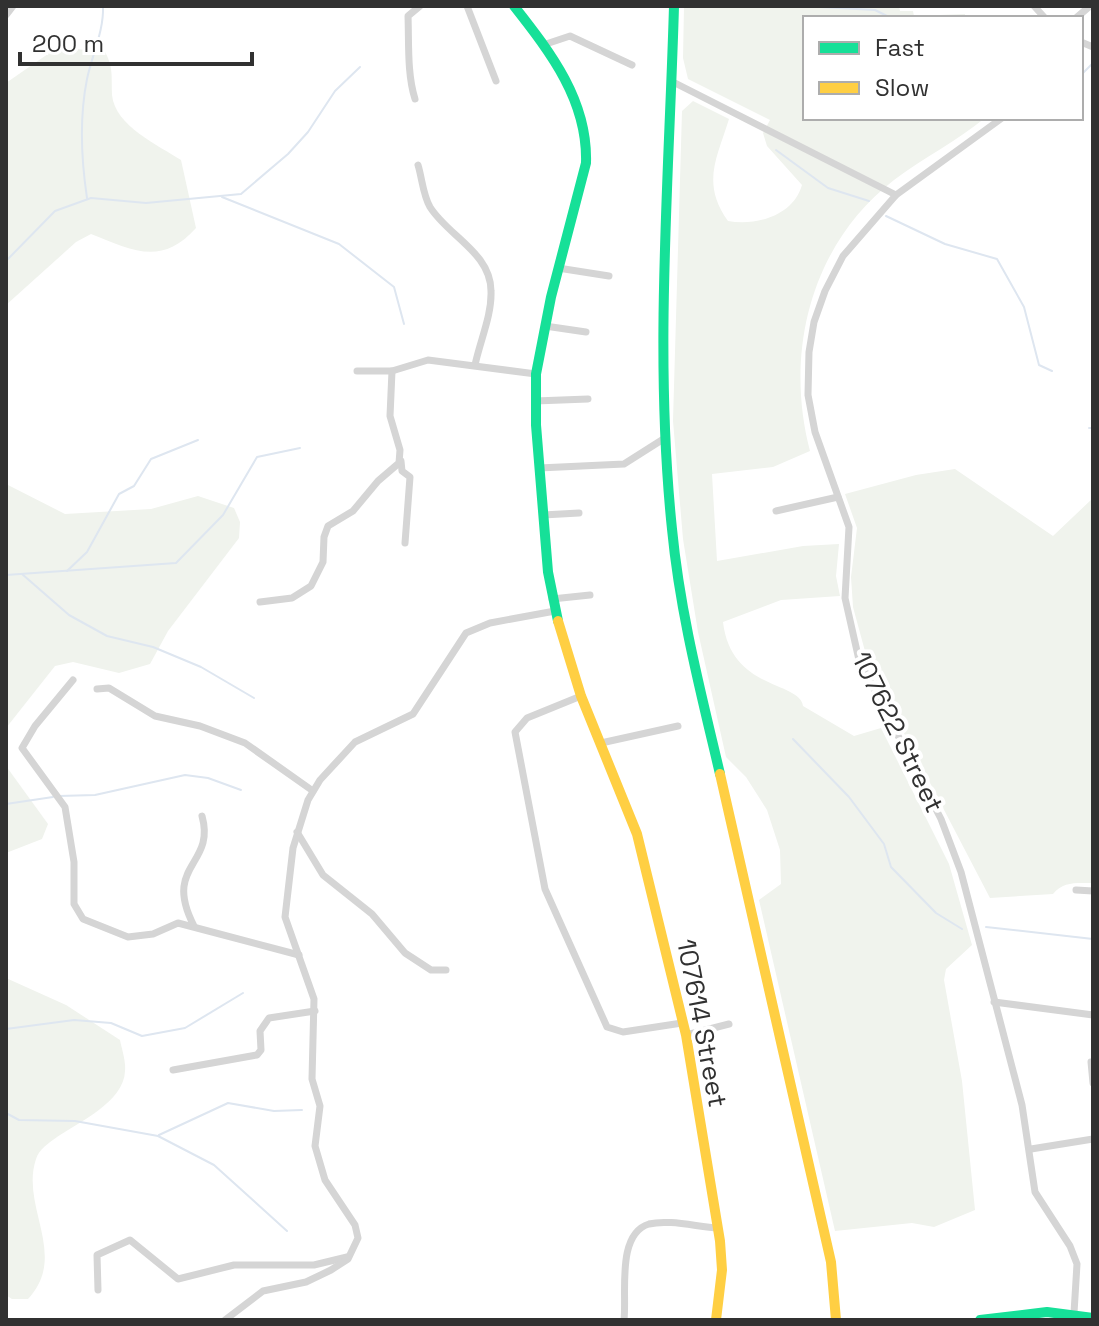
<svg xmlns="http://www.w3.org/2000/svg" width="1099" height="1326" font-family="'Space Grotesk',sans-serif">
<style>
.green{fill:#f0f3ed}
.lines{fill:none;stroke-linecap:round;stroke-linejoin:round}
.stream{stroke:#dee6f0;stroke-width:2}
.street{stroke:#d5d5d5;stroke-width:7}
.fast{stroke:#16e098;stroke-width:10}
.slow{stroke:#ffcf43;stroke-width:10}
.labels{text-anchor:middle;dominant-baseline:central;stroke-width:8;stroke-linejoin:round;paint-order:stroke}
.street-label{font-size:26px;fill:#313131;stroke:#fff}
</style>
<rect width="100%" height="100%" fill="#fff"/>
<g class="green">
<path d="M684,6H899L900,11H913L914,16L965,14V18H805V118H985C957,141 923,158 894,180C811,244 784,352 810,451L773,467L712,474L717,561L803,546L839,544L836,576L840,596L781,600L723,622C731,691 800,681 803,706L854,736L881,728L949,864L972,945L946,969L944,980L962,1081L975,1210L934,1227L912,1223L835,1231L759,900L781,884L780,850L767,810L746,777L726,757L698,632L683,539L673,421L682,111L693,101L729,119C717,158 701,183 728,221C756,226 793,216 802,185L767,146L763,133L770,120L688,79L683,58Z"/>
<path d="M58,47L105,52C114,68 111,78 112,95C115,126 158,145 181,160L196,228C161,267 132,250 91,234L76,242L6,305V83Z"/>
<path d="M955,469L1053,536L1093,498V883C1077,883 1063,881 1053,894L990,898L869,666L853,607L851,577L857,528L845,494L916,475Z"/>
<polygon points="6,484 65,514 151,509 198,496 234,508 240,522 239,538 168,631 150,664 119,673 73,662 55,666 6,728"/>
<polygon points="6,766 48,824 42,839 6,853"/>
<path d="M6,978L66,1005L120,1040C122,1050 126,1061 125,1071C124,1102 79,1122 57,1137C49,1143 39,1149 36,1159C20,1207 69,1255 28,1299H12L6,1295Z"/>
</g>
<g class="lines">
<g class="stream">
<polyline points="802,6 875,10 891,18"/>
<polyline points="1081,75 1093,63"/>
<polyline points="776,150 828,188 869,201"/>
<polyline points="222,197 339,244 394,287 404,324"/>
<path d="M87,198C81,158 79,119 87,79C92,55 104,31 103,6"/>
<polyline points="886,216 945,244 997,259 1024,307 1039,365 1052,371"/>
<polyline points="6,261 55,211 91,198 146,203 241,194 288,154 308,132 335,91 360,67"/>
<polyline points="1089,428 1093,428"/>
<polyline points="67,571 87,552 119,494 134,486 151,459 198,440"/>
<polyline points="22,574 69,615 107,636 153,647 201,667 254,698"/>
<polyline points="6,575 176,563 223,515 257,457 300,448"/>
<polyline points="793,739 849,797 884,844 891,867 936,913 962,929"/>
<polyline points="59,796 95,795 185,775 208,778 241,790"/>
<polyline points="6,804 53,797"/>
<polyline points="986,927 1093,939"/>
<polyline points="6,1029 74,1020 111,1023 142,1036 185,1028 243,993"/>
<polyline points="6,1113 19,1120 75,1121 158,1136 214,1165 287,1231"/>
<polyline points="159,1135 228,1103 274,1111 302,1110"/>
</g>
<g class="street">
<polyline points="467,6 496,81"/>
<polyline points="1034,6 1045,18"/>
<polyline points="6,15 13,6"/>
<polyline points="1076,18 1090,6"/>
<polyline points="1081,42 1093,47"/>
<polyline points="543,45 570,36 632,65"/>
<polyline points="673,82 896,195"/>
<path d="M415,99C407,74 409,42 408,16L420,6"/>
<polyline points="1002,118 896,195 843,256 825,291 814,322 809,352 808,395 815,432 849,527 845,598 859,660 941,819 961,872 1022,1105 1035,1192 1070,1246 1077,1264 1074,1313"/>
<path d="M418,165C422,178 423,195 430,207C448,236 491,253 491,291C492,315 480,341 475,365"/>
<polyline points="558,268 609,276"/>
<polyline points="545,326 586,332"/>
<polyline points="357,371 392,371 428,360 536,374"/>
<polyline points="535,401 588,399"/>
<polyline points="401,461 402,471 410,477 405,543"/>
<polyline points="539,468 624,464 665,438"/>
<polyline points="776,511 838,497"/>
<polyline points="543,515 579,513"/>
<polyline points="552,599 590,595"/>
<polyline points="260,602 292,598 311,586 323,562 324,537 328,526 353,511 378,481 399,463 400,450 390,416 392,371"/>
<polyline points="73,680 35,726 22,748 65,807 74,862 74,904 83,919 128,937 153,934 178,923 299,955"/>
<polyline points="97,689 109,688 155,716 200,726 245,743 313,791"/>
<polyline points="581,696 527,718 515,732 545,889 607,1027 623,1032 682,1023"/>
<polyline points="601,743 678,726"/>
<polyline points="297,832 323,875 372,914 405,953 431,970 446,970"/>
<polyline points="1076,890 1093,891"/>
<path d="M194,926C162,864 216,866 202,816"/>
<polyline points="994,1002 1093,1015"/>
<polyline points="686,1035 729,1024"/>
<polyline points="1091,1062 1093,1083"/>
<polyline points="173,1070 257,1055 261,1050 260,1031 269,1018 315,1011"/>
<polyline points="1031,1149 1093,1139"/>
<polyline points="98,1290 97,1255 130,1240 178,1279 234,1265 314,1265 347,1257"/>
<polyline points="225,1320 263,1291 306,1282 331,1270 348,1259 358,1238 355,1225 325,1180 315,1146 320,1106 312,1079 314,999 285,917 293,848 308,800 320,780 355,742 413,714 466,633 490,623 555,611"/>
<path d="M624,1320C627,1294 616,1234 649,1224C668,1219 698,1227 718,1228"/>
</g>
<g class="fast">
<path d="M514,6C551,53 588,101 586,163L551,297L536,374V425L548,572L558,621"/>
<path d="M674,6C669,180 654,356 672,529C680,613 701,693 720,774"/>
<polyline points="980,1320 1047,1312 1093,1318"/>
</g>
<g class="slow">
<polyline points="558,621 581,696 637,834 686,1035 720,1241 722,1270 716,1320"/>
<polyline points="720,774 831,1262 836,1320"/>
</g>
</g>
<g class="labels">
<g class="street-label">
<text transform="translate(898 732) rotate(64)">107622 Street</text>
<text transform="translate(702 1023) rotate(79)">107614 Street</text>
</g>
</g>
<rect width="1099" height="1326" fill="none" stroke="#313131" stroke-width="16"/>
<rect x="803" y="16" width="280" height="104" fill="#ffffff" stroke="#adadad" stroke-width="2"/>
<rect x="819" y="42" width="40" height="12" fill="#16e098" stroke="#adadad" stroke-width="2"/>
<text x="875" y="56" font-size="24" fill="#313131">Fast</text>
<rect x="819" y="82" width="40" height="12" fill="#ffcf43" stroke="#adadad" stroke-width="2"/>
<text x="875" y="96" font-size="24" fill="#313131">Slow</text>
<path d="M20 52v12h232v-12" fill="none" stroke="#313131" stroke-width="4"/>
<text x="32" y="52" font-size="24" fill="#313131" stroke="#ffffff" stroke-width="6" paint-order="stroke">200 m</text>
</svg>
